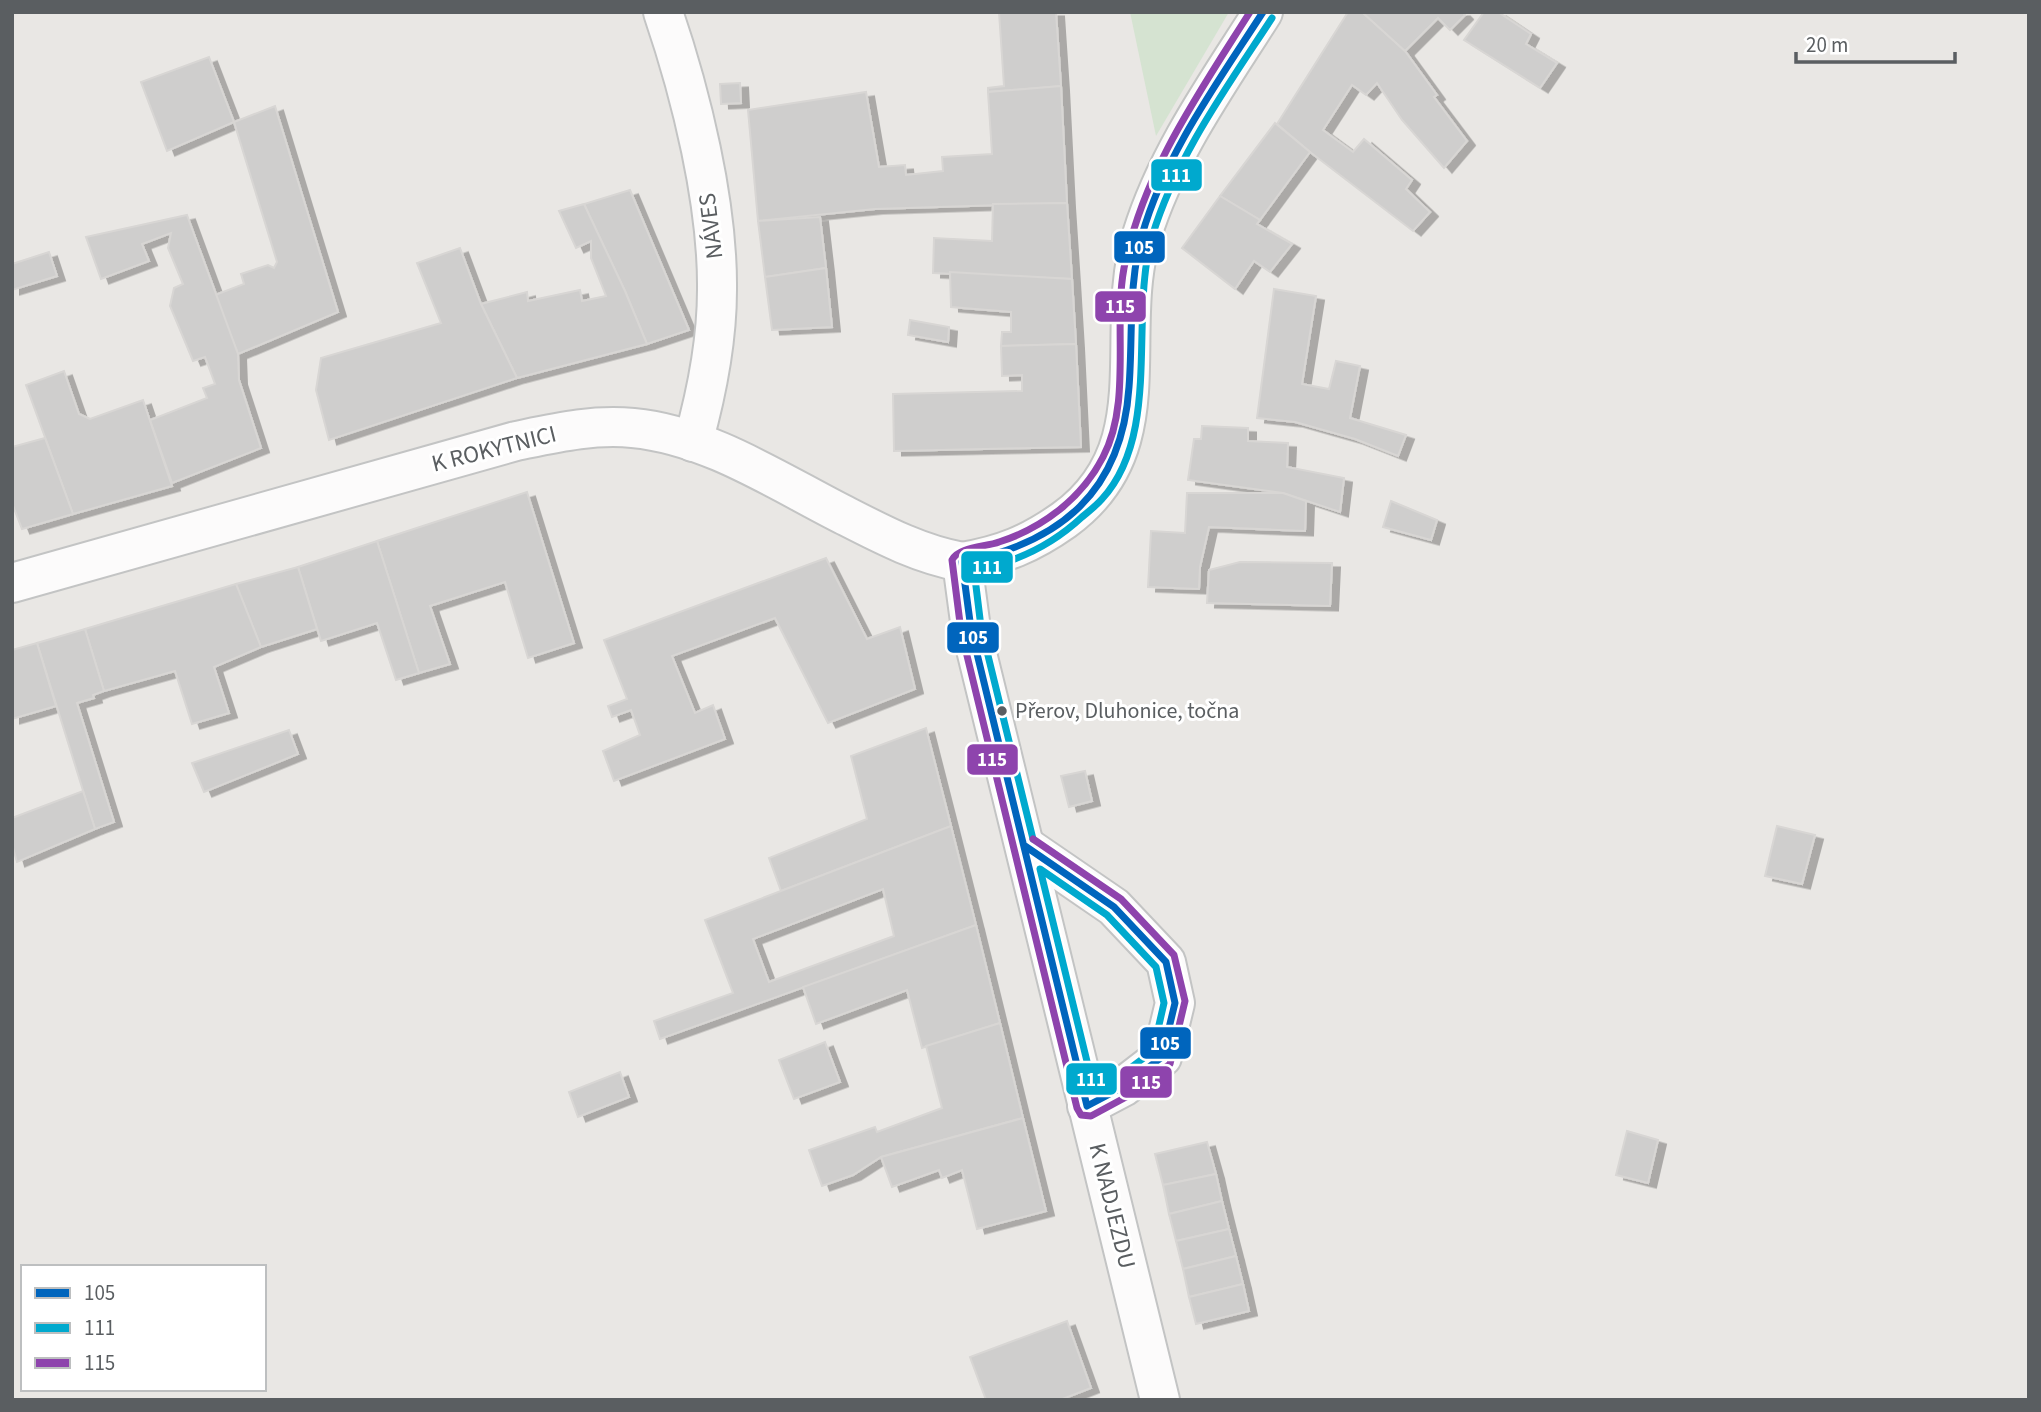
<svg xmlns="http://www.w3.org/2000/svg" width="2041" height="1412" font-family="'Source Sans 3',sans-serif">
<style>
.green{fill:#d5e3d1}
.building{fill:#cfcecd;stroke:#d8d6d4;stroke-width:2;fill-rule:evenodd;filter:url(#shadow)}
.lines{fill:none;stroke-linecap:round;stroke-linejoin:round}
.street-casing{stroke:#c3c4c4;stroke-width:42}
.secondary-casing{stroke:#c3c4c3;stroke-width:42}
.street{stroke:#fcfbfb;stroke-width:38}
.secondary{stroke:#fcfbfb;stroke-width:38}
.bus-1-casing{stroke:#fff;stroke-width:12}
.bus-2-casing{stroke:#fff;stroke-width:12}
.bus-3-casing{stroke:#fff;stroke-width:12}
.bus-1{stroke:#0065bd;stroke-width:7}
.bus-2{stroke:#00a9ce;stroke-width:7}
.bus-3{stroke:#8e44ad;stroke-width:7}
.bus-dot{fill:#5a5e61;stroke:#fff;stroke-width:2.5}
.labels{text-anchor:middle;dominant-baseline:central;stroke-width:6;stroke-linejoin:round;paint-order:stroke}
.bus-label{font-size:22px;fill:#5a5e61;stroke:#fff;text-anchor:start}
.street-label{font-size:24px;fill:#5a5e61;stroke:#fff}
.line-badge{stroke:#fff;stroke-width:2.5}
.badge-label{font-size:19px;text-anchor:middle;font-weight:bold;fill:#fff}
</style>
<defs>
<filter id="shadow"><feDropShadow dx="8" dy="4.5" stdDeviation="0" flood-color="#0004"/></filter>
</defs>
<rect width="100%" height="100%" fill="#e9e7e4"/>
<polygon class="green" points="1130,12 1229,12 1156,136"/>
<g class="building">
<polygon points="999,12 1056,12 1061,86 988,92 988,88 1004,86"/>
<polygon points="1348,12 1362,12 1405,51 1437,95 1434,97 1467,141 1444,168 1402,120 1377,83 1366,95 1352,85 1323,130 1353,152 1364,139 1412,180 1406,189 1430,212 1413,231 1310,152 1277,124"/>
<polygon points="1362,12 1462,12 1465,15 1450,30 1438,18 1405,51"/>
<polygon points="1484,12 1498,12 1531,34 1526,44 1557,63 1540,88 1464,40"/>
<polygon points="209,57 234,122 167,151 141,82"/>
<polygon points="740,83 741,103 721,104 720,84"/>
<polygon points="1061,86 1067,203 875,209 758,221 748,110 866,92 879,167 905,165 906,175 943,171 942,157 992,154 988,92"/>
<polygon points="275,106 338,312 238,354 215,295 244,284 241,274 268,265 274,268 277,262 234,122"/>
<polygon points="1275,123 1310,152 1260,220 1220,196"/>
<polygon points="630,190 689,330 647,344 625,291 584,204"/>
<polygon points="1220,196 1260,220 1257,224 1292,244 1270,272 1254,261 1235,289 1182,248"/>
<polygon points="1067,203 1072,279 933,273 934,238 992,241 993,204"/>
<polygon points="584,204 625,291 647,344 517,378 481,304 527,292 528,301 580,290 582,301 606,296 591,258 591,241 576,248 559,211"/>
<polygon points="187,215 238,354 239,380 261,448 172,483 150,420 207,398 203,388 215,384 205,357 193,361 170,306 174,288 183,284 168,248 171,233 142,244 149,261 101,279 86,237"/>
<polygon points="820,217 826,268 765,277 758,221"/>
<polygon points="460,248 481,304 517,378 329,440 316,390 321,358 441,323 417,263"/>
<polygon points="49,252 57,276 12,290 12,264"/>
<polygon points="826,268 832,327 772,330 765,277"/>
<polygon points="950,272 1072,279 1076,344 1001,346 1002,332 1011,332 1011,312 951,307"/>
<polygon points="1274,289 1316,296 1302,384 1329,389 1336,361 1360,366 1350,418 1406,435 1398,456 1355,439 1295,422 1257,418"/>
<polygon points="910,320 949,327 948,342 908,335"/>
<polygon points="1076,344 1081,447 894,451 893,394 1022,391 1022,375 1002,376 1001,346"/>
<polygon points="64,371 79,414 90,419 143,400 172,486 73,514 26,385"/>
<polygon points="1202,426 1248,428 1248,441 1288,443 1287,467 1344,478 1340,512 1283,493 1188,480 1194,439 1201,439"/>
<polygon points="45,438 73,514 22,529 12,503 12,447"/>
<polygon points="527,492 574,643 528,658 505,582 430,606 450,664 419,673 377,541"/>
<polygon points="1187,493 1283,493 1306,501 1305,531 1209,527 1200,567 1199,589 1148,587 1151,531 1185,533"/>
<polygon points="1391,501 1437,520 1431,540 1383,527"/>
<polygon points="377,541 419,673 396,680 377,623 321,641 298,567"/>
<polygon points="826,558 867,639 900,627 915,689 828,723 775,618 672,656 695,713 713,705 725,739 614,781 603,751 640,735 631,710 612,717 608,706 627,699 604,640"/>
<polygon points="1240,562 1332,563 1330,606 1207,603 1209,570"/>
<polygon points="298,567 317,629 261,647 236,584"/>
<polygon points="236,584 261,647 214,667 229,713 192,724 175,671 104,691 85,629"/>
<polygon points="85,629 104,691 93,695 94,698 77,703 114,822 95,829 37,643"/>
<polygon points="37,643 56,706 12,719 12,650"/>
<polygon points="926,728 951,826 781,891 769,858 867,819 851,756"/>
<polygon points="289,730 298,754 204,792 192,763"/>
<polygon points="1085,771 1092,801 1069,807 1061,776"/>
<polygon points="83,791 95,829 17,862 12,844 12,818"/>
<path d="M951,826L976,925L660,1039L654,1021L733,993L705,920ZM883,889L894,936L769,982L753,939Z"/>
<polygon points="1777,826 1815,835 1802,884 1765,876"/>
<polygon points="976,925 1000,1023 922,1048 907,990 816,1024 803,987"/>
<polygon points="1000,1023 1023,1118 881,1157 853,1175 822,1186 809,1150 875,1127 877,1132 942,1108 926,1046"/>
<polygon points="825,1042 840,1082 794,1099 779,1060"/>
<polygon points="620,1072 629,1097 578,1117 569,1092"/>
<polygon points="1023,1118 1046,1211 977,1229 962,1170 942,1178 939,1170 892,1187 881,1157"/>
<polygon points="1627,1131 1658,1140 1648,1183 1616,1175"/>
<polygon points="1207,1142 1216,1174 1163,1185 1155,1154"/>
<polygon points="1216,1174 1222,1201 1169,1214 1163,1185"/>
<polygon points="1222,1201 1229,1229 1176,1241 1169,1214"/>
<polygon points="1229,1229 1236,1256 1183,1269 1176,1241"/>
<polygon points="1236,1256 1243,1284 1189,1297 1183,1269"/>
<polygon points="1243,1284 1249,1311 1196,1324 1189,1297"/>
<polygon points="1067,1321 1091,1388 1060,1400 986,1400 970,1357"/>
</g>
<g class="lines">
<defs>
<g id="street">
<path d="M663,12C691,94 718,203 717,290C717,342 707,392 693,442"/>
<path d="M12,583L516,441C555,433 593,424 633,428C708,435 777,481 844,515C883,535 919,554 962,562L971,629L1160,1400"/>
<polyline points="1025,846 1114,907 1166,962 1175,1003 1162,1057 1123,1087 1087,1106"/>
</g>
<path id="secondary" d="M962,562C1003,555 1030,544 1064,520C1165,447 1111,335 1142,235C1167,154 1218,83 1263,12"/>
</defs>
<use href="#street" class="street-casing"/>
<use href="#secondary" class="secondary-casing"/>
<use href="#street" class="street"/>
<use href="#secondary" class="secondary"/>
<defs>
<path id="bus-1" d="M1025,846L1114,907L1166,962L1175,1003L1162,1057L1123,1087L1087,1106L971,629L962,562C1061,543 1122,491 1129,387C1133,336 1128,285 1142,235C1165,154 1218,82 1263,12"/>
<g id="bus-2">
<path d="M1033,839L981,627L974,570C1014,563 1052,545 1082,517C1089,511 1096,506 1102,499C1162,433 1129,317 1152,237C1176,157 1227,87 1272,18"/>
<polygon points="1040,869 1107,915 1156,967 1164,1003 1153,1051 1117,1078 1094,1090"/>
</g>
<path id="bus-3" d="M1033,839L1121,899L1174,955L1185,1001L1170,1064L1128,1096L1091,1116L1081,1115L1077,1108L961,631L952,560C958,547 986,547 999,542C1043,528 1082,498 1103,457C1132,402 1113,327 1124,268C1143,172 1199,93 1250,12"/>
</defs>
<use href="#bus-1" class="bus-1-casing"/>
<use href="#bus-2" class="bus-2-casing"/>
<use href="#bus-3" class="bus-3-casing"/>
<use href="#bus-1" class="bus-1"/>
<use href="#bus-2" class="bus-2"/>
<use href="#bus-3" class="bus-3"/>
</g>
<circle class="bus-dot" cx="1002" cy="711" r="6"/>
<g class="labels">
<g class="bus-label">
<text x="1015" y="711">Přerov, Dluhonice, točna</text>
</g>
<g class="street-label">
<text transform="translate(711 226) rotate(-97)">NÁVES</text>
<text transform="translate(494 449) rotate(-14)">K ROKYTNICI</text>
<text transform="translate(1112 1206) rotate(76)">K NADJEZDU</text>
</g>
</g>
<g class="line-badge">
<rect x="1150" y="158" width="53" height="34" rx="7" fill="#00a9ce"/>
<rect x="1113" y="230" width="53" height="34" rx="7" fill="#0065bd"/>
<rect x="1094" y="290" width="53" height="33" rx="7" fill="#8e44ad"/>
<rect x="960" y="550" width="54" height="34" rx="7" fill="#00a9ce"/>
<rect x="946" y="621" width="54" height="33" rx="7" fill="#0065bd"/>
<rect x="966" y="743" width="53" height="33" rx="7" fill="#8e44ad"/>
<rect x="1139" y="1026" width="53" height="34" rx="7" fill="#0065bd"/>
<rect x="1065" y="1062" width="53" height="34" rx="7" fill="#00a9ce"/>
<rect x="1119" y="1065" width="54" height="34" rx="7" fill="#8e44ad"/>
</g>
<g class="badge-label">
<text x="1176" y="182">111</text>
<text x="1139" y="254">105</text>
<text x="1120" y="313">115</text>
<text x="987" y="574">111</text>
<text x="973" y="644">105</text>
<text x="992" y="766">115</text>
<text x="1165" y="1050">105</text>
<text x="1091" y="1086">111</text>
<text x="1146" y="1089">115</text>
</g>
<rect width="2041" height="1412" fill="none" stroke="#5a5e61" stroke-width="28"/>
<rect x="21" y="1265" width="245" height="126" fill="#ffffff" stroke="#bdbfc0" stroke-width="2"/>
<rect x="35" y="1288" width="35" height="10" fill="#0065bd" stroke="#bdbfc0" stroke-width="2"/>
<text x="84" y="1300" font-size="21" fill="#5a5e61">105</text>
<rect x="35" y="1323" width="35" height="10" fill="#00a9ce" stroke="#bdbfc0" stroke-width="2"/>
<text x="84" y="1335" font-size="21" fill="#5a5e61">111</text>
<rect x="35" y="1358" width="35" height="10" fill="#8e44ad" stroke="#bdbfc0" stroke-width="2"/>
<text x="84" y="1370" font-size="21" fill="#5a5e61">115</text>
<path d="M1796 52v10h159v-10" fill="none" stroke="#5a5e61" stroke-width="3.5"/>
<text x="1806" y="52" font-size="21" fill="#5a5e61" stroke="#ffffff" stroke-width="5" paint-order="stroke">20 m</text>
</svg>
